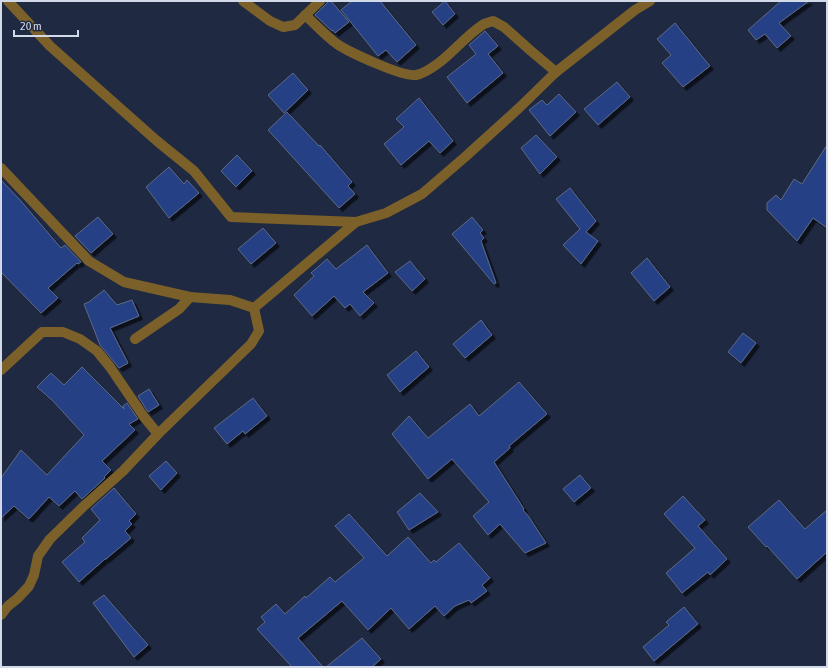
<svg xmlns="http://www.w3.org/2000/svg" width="828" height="668" font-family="'Asap Condensed',sans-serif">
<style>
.building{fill:#274186;stroke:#5c6985;filter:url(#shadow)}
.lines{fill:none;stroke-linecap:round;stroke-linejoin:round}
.street{stroke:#7b6129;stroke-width:10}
</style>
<defs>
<filter id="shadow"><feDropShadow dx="3.5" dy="3.5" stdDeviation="0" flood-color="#0009"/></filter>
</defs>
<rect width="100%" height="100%" fill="#1f2942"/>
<g class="building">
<polygon points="329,1 331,1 349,22 335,33 333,30 332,31 315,15"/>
<polygon points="352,1 380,1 416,45 397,62 386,50 378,56 341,10"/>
<polygon points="445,1 455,14 443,25 432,12"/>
<polygon points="781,1 809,1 779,23 791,36 777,48 765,34 756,40 748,30"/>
<polygon points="675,23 710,66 683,87 662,63 671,55 657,39"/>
<polygon points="485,31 498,46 488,54 503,73 467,103 447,77 476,54 469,45"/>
<polygon points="293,73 308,90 284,113 268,95"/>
<polygon points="617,82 630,97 598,125 584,109"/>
<polygon points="559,94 576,112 550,136 529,110 542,100 547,105"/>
<polygon points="419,98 453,141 440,153 429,141 401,165 384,144 404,127 396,119"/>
<polygon points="287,112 319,146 320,145 352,182 348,186 355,194 339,208 268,130"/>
<polygon points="536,135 557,157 540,174 521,148"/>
<polygon points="827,145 827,228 813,218 797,241 767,210 767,203 776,195 781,200 794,179 802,184"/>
<polygon points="237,155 252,171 236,187 221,171"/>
<polygon points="169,167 184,184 187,180 199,193 169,218 146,187"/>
<polygon points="1,180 21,201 61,248 65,245 81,262 78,264 77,263 48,288 58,298 41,313 1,272"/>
<polygon points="570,188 596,221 586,232 598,241 581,264 563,245 580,229 556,199"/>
<polygon points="98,217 113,234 91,253 75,236"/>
<polygon points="472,217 483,230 480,233 484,238 481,241 496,283 494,284 452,234"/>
<polygon points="263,228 276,243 251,264 238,249"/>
<polygon points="367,245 388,273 363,292 374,303 360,316 350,304 345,308 334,296 312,316 294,295 314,276 311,273 327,259 336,269"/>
<polygon points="647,258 670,287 654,301 631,273"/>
<polygon points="410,261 425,279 412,291 395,272"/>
<polygon points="104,290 117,305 132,300 139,316 110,328 128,363 119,368 100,345 84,304 89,302"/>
<polygon points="481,320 492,335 465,358 453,344"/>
<polygon points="743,333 756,343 741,363 728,352"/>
<polygon points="416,351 429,367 400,392 387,375"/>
<polygon points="82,367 124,409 123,406 127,403 138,419 129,424 135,430 102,461 111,470 104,477 105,478 82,499 75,491 59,506 49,497 29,519 14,506 1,518 1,478 21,450 47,475 84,435 53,401 37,387 51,373 64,385"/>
<polygon points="519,382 547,414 509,446 510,448 494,462 524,509 523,510 529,517 546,543 525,553 500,524 488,535 473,516 489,502 452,459 428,479 392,434 409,416 428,438 470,404 479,416"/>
<polygon points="149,389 159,405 148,412 138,396"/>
<polygon points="253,398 267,416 245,434 243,431 227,444 214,428"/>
<polygon points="166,461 177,473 161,490 149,476"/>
<polygon points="580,475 591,488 574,502 563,489"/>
<polygon points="114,488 136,514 129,521 132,524 125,531 131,538 106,559 105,559 79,582 62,562 85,542 82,538 100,520 91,509"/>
<polygon points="420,493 438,512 409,530 397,512"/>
<polygon points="683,496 705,520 698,526 727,559 710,575 708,572 682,593 666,573 695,548 664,514"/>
<polygon points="779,500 805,529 827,510 827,552 797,579 767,546 766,547 748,527"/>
<polygon points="349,514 387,556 408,537 431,563 434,560 436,562 459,543 490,578 482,585 487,591 471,603 469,600 455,606 444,616 435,606 409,629 391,608 368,630 342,601 298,638 323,667 292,667 257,629 265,622 261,617 276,604 285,614 305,596 306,598 330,577 335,582 364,558 335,526"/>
<polygon points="104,595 148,645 134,657 93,603"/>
<polygon points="684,607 698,624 654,661 643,647 669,625 666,622"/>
<polygon points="362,638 381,659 372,667 326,667"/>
</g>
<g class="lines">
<g class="street">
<polyline points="8,1 50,46 157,141 194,171 231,217 356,222"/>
<polyline points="243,1 270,21 283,27 295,25 320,1"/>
<path d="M305,15C315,24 326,36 337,44C349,52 402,77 416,75C424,74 433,67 440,62C455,50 468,34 484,24C487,23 490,22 493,21L504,27L531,51L556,72L635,10L650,1"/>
<polyline points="1,168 89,261 124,282 190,297 230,300 254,308"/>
<polyline points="135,339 179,309 190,297"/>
<polyline points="1,370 42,332 63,332 80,339 97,351 110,367 144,417 158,434"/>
<polyline points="1,615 8,606 18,598 29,586 34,575 38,556 50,539 85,505 123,471 158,434 251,344 259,331 254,308 356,222 386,213 422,194 465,157 519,108 556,72"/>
</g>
</g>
<rect width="828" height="668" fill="none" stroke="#d2daea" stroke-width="4"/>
<path d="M14 30v6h64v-6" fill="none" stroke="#d2daea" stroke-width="2"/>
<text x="20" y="30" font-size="12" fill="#d2daea" stroke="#1f2942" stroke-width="3" paint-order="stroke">20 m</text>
</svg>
